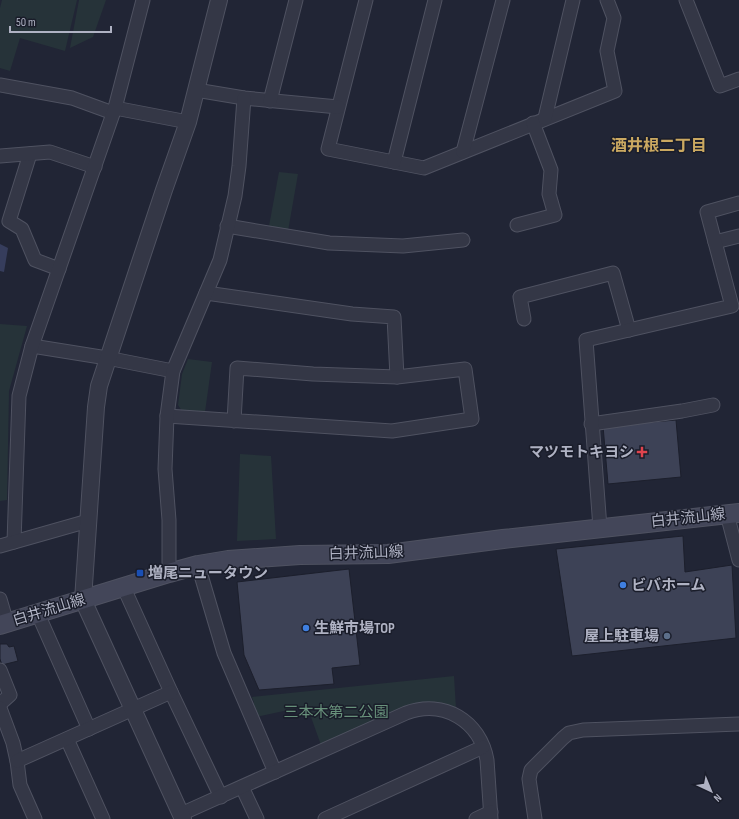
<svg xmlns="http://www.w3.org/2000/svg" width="739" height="819" font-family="'Sofia Sans Condensed','Noto Sans JP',sans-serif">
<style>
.green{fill:#263339}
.water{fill:#363d5c}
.building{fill:#3d4256;stroke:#1c1f2c}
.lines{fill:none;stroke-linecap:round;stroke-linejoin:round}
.minor-casing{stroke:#4f5261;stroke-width:15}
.tertiary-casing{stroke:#4f5261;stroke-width:18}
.secondary-casing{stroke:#4f5261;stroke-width:20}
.minor{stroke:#343746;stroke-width:13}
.tertiary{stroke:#343746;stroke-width:16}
.secondary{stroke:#434659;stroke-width:18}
.health-dot{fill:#e0444e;stroke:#1a1d2a;stroke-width:1.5}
.transit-dot{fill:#1a4fb4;stroke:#1a1d2a;stroke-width:1.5}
.shop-dot{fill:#3f7fe0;stroke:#1a1d2a;stroke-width:1.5}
.service-dot{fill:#5c6f8a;stroke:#1a1d2a;stroke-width:1.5}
.labels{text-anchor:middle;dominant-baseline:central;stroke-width:3;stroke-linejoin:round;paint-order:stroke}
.poi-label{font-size:15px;font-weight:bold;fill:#afb2c3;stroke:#1a1d2a;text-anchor:start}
.street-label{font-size:15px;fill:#afb2c3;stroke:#1a1d2a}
.park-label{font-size:15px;fill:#68917b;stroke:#1a1d2a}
.neighbourhood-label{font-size:16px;font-weight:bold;fill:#cba961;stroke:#1a1d2a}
</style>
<rect width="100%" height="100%" fill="#212535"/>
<g class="green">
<polygon points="2,0 77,0 65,51 20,38 10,71 0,68 0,8"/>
<polygon points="79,0 106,0 93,37 70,48"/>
<polygon points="279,172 298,174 288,231 269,226"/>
<polygon points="0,324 27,326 9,391 7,500 0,501"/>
<polygon points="188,359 212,362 205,412 182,411 178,405 182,374"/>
<polygon points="240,454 271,456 276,539 237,541"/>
<path d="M454,676L456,709C438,702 422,701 404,707L321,745L307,706L256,717L252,706L254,703L252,697Z"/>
</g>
<polygon class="water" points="0,244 8,248 4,272 0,271"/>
<g class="building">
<polygon points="676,420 681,477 608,484 603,426"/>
<polygon points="683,536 685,572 732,565 736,638 572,656 556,549"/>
<polygon points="349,569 360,665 332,668 334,684 259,690 244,655 237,582"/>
<polygon points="0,644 7,644 9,647 14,646 18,661 2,665 0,659"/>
</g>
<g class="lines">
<defs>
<g id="minor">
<polyline points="366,0 328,149 424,168 615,91 607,51 614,18 607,0"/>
<polyline points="686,0 720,86 739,79"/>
<polyline points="0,85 72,98 113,113"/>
<polyline points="196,90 244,98 338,107"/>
<polyline points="270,101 296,0"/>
<polyline points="115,108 188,122"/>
<polyline points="545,118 573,0"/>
<polyline points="463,152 503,0"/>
<polyline points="30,154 9,221 22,229 35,260 59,269"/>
<polyline points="0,156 50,152 95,167"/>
<polyline points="394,162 435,0"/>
<polyline points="517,225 555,215 549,194 551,170 533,123"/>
<polyline points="227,226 329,243 403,246 463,240"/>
<polyline points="715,242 739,236"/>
<polyline points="206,293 352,314 394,317 397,377"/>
<polyline points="524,319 520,297 613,273 629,330"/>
<polyline points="32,346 107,358 173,371"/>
<polyline points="167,416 392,431 472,419 465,369 397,377 313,374 237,368 234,421"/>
<polyline points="591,424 682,411 713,405"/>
<polyline points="727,514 739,560"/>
<polyline points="600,528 586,340 732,306 707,212 739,203"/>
<polyline points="14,542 19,396 32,346 115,108 143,0"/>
<polyline points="0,546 88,521"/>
<polyline points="198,565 224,653 275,772"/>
<polyline points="169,573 169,520 165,469 167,416 173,371 220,260 235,196 239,166 244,98"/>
<polyline points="123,586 171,692 221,797"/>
<polyline points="0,599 7,623"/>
<polyline points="38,614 89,729"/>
<polyline points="0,670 10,695 0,704"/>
<polyline points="0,708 13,743 17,761 20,785 35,819"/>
<polyline points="67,739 103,819"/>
<polyline points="17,761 171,692"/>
<polyline points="242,787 257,819"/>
<path d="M181,814L406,713C444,699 480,721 487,760L491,819"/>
<polyline points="325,819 483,747"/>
<polyline points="476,819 491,812"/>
<polyline points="535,819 529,779 531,770 563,738 569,733 583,730 739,724"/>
</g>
<polyline id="tertiary" points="183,819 83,600 96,407 99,386 164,190 188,122 219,0"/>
<polyline id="secondary" points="0,625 169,573 198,565 228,560 300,555 388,554 503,539 739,513"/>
</defs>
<use href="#minor" class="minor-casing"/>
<use href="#tertiary" class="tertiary-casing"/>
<use href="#secondary" class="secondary-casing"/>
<use href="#minor" class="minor"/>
<use href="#tertiary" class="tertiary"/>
<use href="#secondary" class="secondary"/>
</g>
<path class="health-dot" d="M640 446h4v4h4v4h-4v4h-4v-4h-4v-4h4z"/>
<rect class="transit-dot" x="136" y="569" width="8" height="8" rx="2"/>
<g class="shop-dot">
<circle cx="623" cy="585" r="4"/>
<circle cx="306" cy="628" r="4"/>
</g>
<circle class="service-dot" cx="667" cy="636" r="4"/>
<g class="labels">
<g class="poi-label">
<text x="634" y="452" text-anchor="end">マツモトキヨシ</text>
<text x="148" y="573">増尾ニュータウン</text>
<text x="631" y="585">ビバホーム</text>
<text x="314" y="628">生鮮市場TOP</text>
<text x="659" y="636" text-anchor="end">屋上駐車場</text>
</g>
<g class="street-label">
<text transform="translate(688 518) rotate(-6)">白井流山線</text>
<text transform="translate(366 553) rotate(-2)">白井流山線</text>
<text transform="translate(49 610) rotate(-17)">白井流山線</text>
</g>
<g class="park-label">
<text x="336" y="712">三本木第二公園</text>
</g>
<g class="neighbourhood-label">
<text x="659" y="146">酒井根二丁目</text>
</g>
</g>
<g transform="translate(711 791) rotate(136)" stroke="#1a1d2a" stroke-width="3" paint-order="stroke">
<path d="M0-3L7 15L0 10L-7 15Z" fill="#afb2c3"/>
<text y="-6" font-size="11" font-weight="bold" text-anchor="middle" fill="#afb2c3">N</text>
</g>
<path d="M10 26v6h101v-6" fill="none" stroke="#afb2c3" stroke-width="2"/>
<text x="16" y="26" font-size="12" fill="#afb2c3" stroke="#1a1d2a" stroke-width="3" paint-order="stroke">50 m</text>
</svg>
